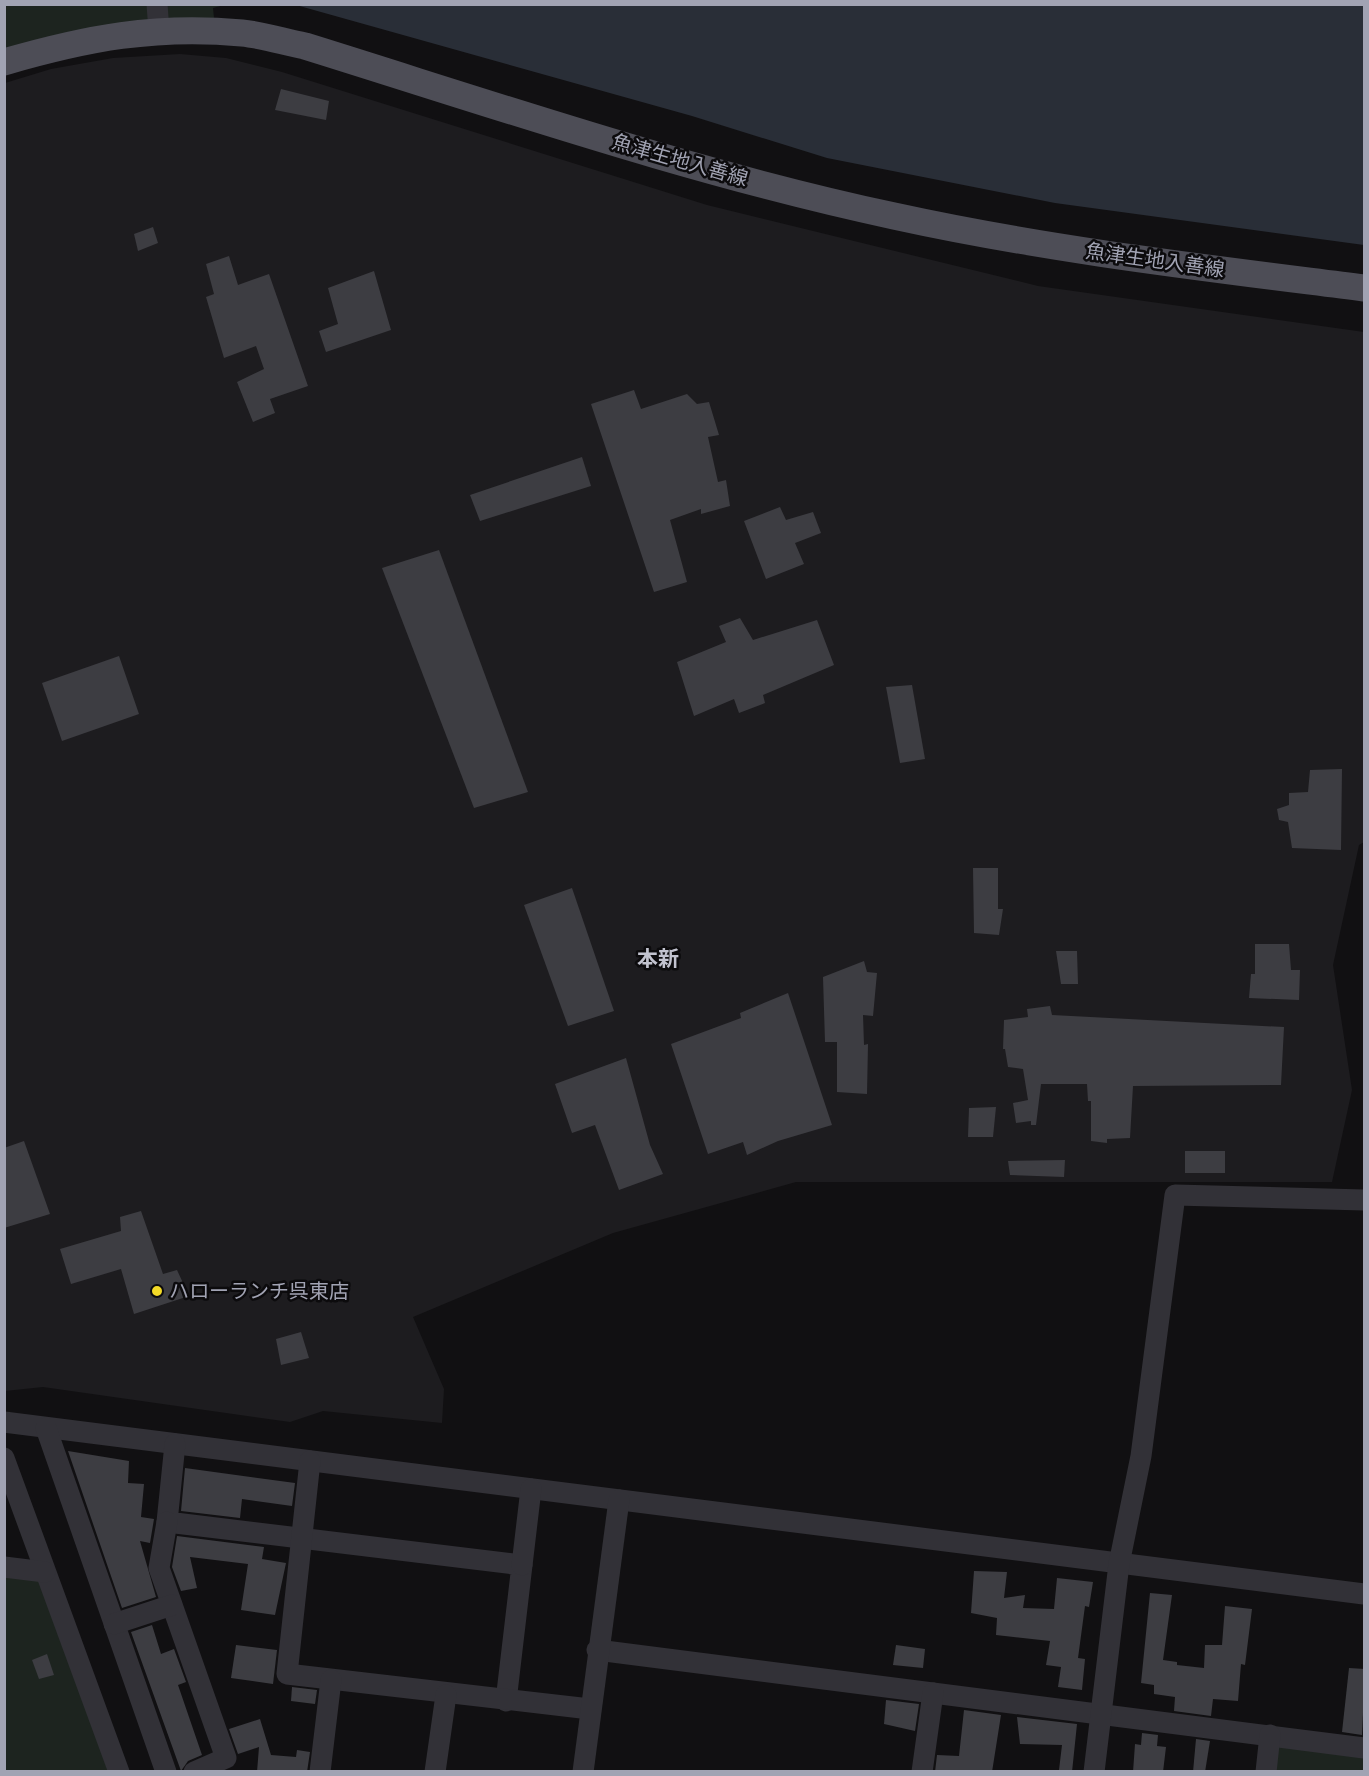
<svg xmlns="http://www.w3.org/2000/svg" width="1369" height="1776" font-family="'Public Sans','Noto Sans JP',sans-serif">
<style>
.built{fill:#1d1c1f}
.green{fill:#1d241f}
.water{fill:#292e37}
.building{fill:#3d3d42}
.lines{fill:none;stroke-linecap:round;stroke-linejoin:round}
.minor{stroke:#323137;stroke-width:21}
.major{stroke:#4d4d56;stroke-width:27}
.poi-dot{fill:#f3da27;stroke:#0c0b0d;stroke-width:2}
.labels{text-anchor:middle;dominant-baseline:central;stroke-width:5;stroke-linejoin:round;paint-order:stroke}
.street-label{font-size:20px;fill:#a1a3b3;stroke:#0c0b0d}
.poi-label{font-size:20px;fill:#a1a3b3;stroke:#0c0b0d;text-anchor:start}
.neighbourhood-label{font-size:21px;font-weight:bold;fill:#c2c3cf;stroke:#0c0b0d}
</style>
<rect width="100%" height="100%" fill="#111012"/>
<polygon class="built" points="180,54 226,58 282,72 707,205 1038,286 1364,332 1364,842 1359,845 1333,965 1352,1090 1332,1182 796,1182 613,1233 413,1317 444,1389 442,1423 323,1411 290,1422 43,1387 5,1391 5,83 51,69 113,58"/>
<g class="green">
<polygon points="5,5 224,5 213,8 214,18 5,64"/>
<polygon points="4,1573 38,1575 108,1771 5,1771"/>
<polygon points="1283,1743 1364,1754 1364,1771 1272,1772 1275,1748"/>
</g>
<polygon class="water" points="296,5 1364,5 1364,245 1055,203 827,158 692,116"/>
<g class="building">
<polygon points="281,89 329,101 326,120 275,110"/>
<polygon points="153,227 158,243 138,251 134,234"/>
<polygon points="229,256 238,285 269,274 308,386 270,399 275,413 253,422 237,382 264,369 256,346 224,358 206,297 214,294 206,264"/>
<polygon points="374,271 391,330 326,352 319,331 338,324 328,288"/>
<polygon points="634,390 641,409 687,394 697,404 709,402 719,435 708,437 718,482 726,480 730,506 701,514 701,509 670,520 687,582 654,592 591,404"/>
<polygon points="582,457 591,486 480,521 470,495"/>
<polygon points="780,507 786,520 813,512 821,533 795,543 804,564 766,579 744,521"/>
<polygon points="439,550 528,792 474,808 382,568"/>
<polygon points="740,618 753,640 817,620 834,665 763,695 765,703 739,713 734,699 694,716 677,662 726,642 719,626"/>
<polygon points="119,656 139,714 62,741 42,683"/>
<polygon points="912,685 925,759 900,763 886,687"/>
<polygon points="1342,769 1341,850 1292,848 1288,822 1279,820 1277,809 1289,805 1289,793 1308,792 1310,770"/>
<polygon points="973,868 998,868 998,909 1003,909 999,935 974,933"/>
<polygon points="572,888 614,1011 568,1026 524,905"/>
<polygon points="1255,944 1289,944 1291,970 1300,970 1299,1000 1249,998 1251,974 1255,974"/>
<polygon points="1056,951 1077,951 1078,984 1061,984"/>
<polygon points="864,961 867,972 877,973 873,1016 863,1015 864,1045 868,1044 867,1094 837,1092 837,1042 825,1042 823,977"/>
<polygon points="788,993 832,1125 778,1141 747,1155 743,1142 708,1154 671,1044 741,1018 740,1013"/>
<polygon points="1050,1006 1052,1015 1284,1027 1281,1085 1133,1086 1130,1138 1107,1139 1107,1143 1091,1141 1091,1101 1088,1101 1087,1084 1041,1084 1036,1125 1031,1125 1031,1121 1016,1123 1013,1103 1028,1100 1023,1069 1008,1067 1005,1049 1003,1049 1004,1020 1028,1017 1027,1009"/>
<polygon points="626,1058 650,1145 663,1174 619,1190 595,1125 572,1133 555,1084"/>
<polygon points="996,1107 993,1137 968,1137 969,1108"/>
<polygon points="24,1141 50,1214 4,1228 4,1148"/>
<rect x="1185" y="1151" width="40" height="22"/>
<polygon points="1065,1160 1064,1177 1010,1175 1008,1161"/>
<polygon points="141,1211 163,1274 177,1270 189,1296 134,1314 121,1269 71,1284 60,1249 121,1231 120,1217"/>
<polygon points="301,1332 309,1358 281,1365 276,1339"/>
<polygon points="68,1451 129,1461 128,1483 144,1484 141,1517 154,1519 150,1543 140,1541 156,1597 122,1608"/>
<polygon points="185,1468 295,1483 292,1506 242,1499 240,1518 181,1511"/>
<polygon points="177,1536 264,1547 262,1559 286,1563 275,1615 241,1610 248,1564 190,1557 197,1588 181,1591 172,1567"/>
<polygon points="974,1571 1007,1572 1004,1598 1025,1595 1023,1608 1054,1609 1057,1578 1093,1582 1089,1607 1085,1606 1078,1658 1085,1659 1082,1690 1058,1687 1061,1667 1046,1665 1050,1641 996,1635 997,1618 971,1613"/>
<polygon points="1150,1593 1172,1595 1163,1660 1177,1662 1177,1665 1204,1668 1205,1645 1222,1645 1225,1606 1252,1609 1245,1665 1241,1664 1238,1701 1213,1699 1211,1716 1174,1711 1175,1697 1154,1694 1154,1685 1141,1683"/>
<polygon points="152,1625 161,1654 174,1649 186,1682 178,1685 202,1755 188,1761 181,1771 131,1632"/>
<polygon points="236,1645 277,1650 273,1684 231,1678"/>
<polygon points="896,1645 925,1649 923,1668 893,1665"/>
<polygon points="47,1654 54,1675 39,1679 32,1660"/>
<polygon points="1349,1668 1365,1669 1362,1735 1342,1732"/>
<polygon points="292,1687 317,1690 315,1704 291,1701"/>
<polygon points="886,1700 919,1704 915,1731 884,1724"/>
<polygon points="964,1710 1001,1715 992,1772 935,1772 937,1755 959,1756"/>
<polygon points="1017,1717 1077,1724 1072,1772 1059,1770 1062,1745 1020,1744"/>
<polygon points="260,1719 271,1755 296,1757 297,1750 310,1752 307,1772 257,1772 259,1747 238,1754 229,1729"/>
<polygon points="1142,1733 1158,1735 1157,1746 1166,1747 1163,1772 1133,1772 1135,1744 1141,1745"/>
<polygon points="1196,1739 1210,1741 1205,1772 1193,1772"/>
</g>
<g class="lines">
<g class="minor">
<polyline points="157,4 159,31"/>
<polyline points="4,1422 1364,1594"/>
<polyline points="46,1428 166,1772"/>
<polyline points="175,1444 167,1522 522,1565 506,1701"/>
<polyline points="4,1458 119,1772"/>
<polyline points="310,1461 287,1674 590,1709"/>
<polyline points="167,1522 159,1568 226,1758 194,1772"/>
<polyline points="522,1565 531,1489"/>
<polyline points="4,1567 45,1572"/>
<polyline points="114,1624 172,1605"/>
<polyline points="597,1650 1364,1748"/>
<polyline points="320,1772 331,1680"/>
<polyline points="435,1772 446,1695"/>
<polyline points="583,1772 619,1500"/>
<polyline points="922,1772 933,1693"/>
<polyline points="1094,1772 1119,1564 1141,1456 1175,1195 1364,1200"/>
<polyline points="1266,1772 1270,1735"/>
</g>
<path class="major" d="M4,62C87,38 155,25 242,33C263,35 284,42 305,46C498,106 697,174 894,216C1049,250 1207,268 1364,288"/>
</g>
<circle class="poi-dot" cx="157" cy="1291" r="6"/>
<g class="labels">
<g class="street-label">
<text transform="translate(680 160) rotate(16)">魚津生地入善線</text>
<text transform="translate(1155 260) rotate(8)">魚津生地入善線</text>
</g>
<g class="poi-label">
<text x="169" y="1291">ハローランチ呉東店</text>
</g>
<g class="neighbourhood-label">
<text x="658" y="958">本新</text>
</g>
</g>
<rect width="1369" height="1776" fill="none" stroke="#a1a3b3" stroke-width="12"/>
</svg>
